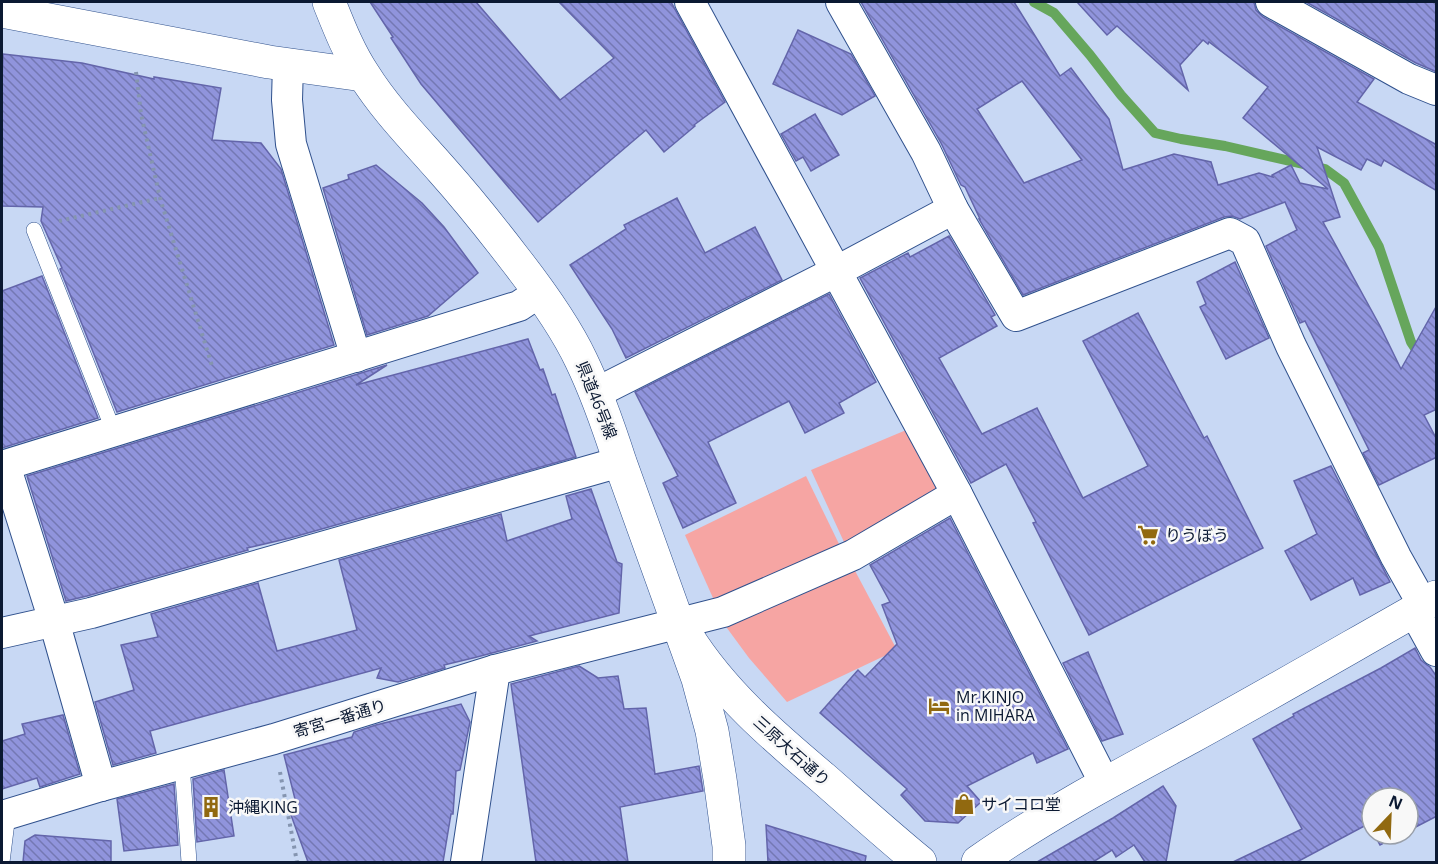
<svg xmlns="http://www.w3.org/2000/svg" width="1438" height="864" font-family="'Open Sans','Noto Sans JP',sans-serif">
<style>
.park{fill:#f6a5a3}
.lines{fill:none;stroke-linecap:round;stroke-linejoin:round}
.stream{stroke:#66a65c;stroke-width:10}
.building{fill:url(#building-back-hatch);stroke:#6365aa;stroke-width:1.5;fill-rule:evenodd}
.service-casing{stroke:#30518d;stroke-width:16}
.minor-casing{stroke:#30518d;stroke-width:32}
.tertiary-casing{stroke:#30518d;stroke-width:34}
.secondary-casing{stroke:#30518d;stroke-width:34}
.path{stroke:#8595b0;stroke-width:4;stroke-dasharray:3 4.5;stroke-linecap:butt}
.service{stroke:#fff;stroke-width:15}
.minor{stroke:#fff;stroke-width:30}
.tertiary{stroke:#fff;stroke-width:33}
.secondary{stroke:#fff;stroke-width:33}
.labels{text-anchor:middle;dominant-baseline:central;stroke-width:5;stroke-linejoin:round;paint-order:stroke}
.street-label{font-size:16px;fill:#0b1932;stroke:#f8f8f8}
.poi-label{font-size:16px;fill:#0b1932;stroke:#f8f8f8;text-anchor:start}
</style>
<defs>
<pattern id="building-back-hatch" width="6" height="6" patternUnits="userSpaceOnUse" patternTransform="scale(1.5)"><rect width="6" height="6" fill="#9094dc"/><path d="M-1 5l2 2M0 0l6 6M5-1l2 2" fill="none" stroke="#7478b3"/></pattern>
</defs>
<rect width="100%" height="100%" fill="#c8d8f4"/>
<g class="park">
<polygon points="911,428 943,485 917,509 844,542 811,470"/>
<polygon points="806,476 840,546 717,607 685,535"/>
<polygon points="853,567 897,650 787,702 749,658 724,624"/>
</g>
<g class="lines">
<polyline class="stream" points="1034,2 1054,13 1090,55 1121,95 1155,133 1181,139 1225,146 1325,169 1344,183 1379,247 1411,342 1421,357"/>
</g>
<g class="building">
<polygon points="370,2 476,2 560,100 614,58 559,2 671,2 725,102 694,125 695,126 664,152 646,130 538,222 421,84 391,38 393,37"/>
<path d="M861,2H1014L1060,76L1071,68L1109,119L1123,170L1174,154L1211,162L1218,185L1259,173L1273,177L1272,175L1291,165L1300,183L1328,189L1243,118L1268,87L1209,42L1208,44L1203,40L1180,65L1188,90L1117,26L1107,35L1077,2H1254L1256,10L1263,17L1374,79L1357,102L1437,145V191L1384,160L1381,166L1367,159L1361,170L1317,147L1340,217L1323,222L1380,326L1401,369L1437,305V409L1424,415L1437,440V457L1379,485L1363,453L1369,450L1305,321L1300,323L1266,246L1297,230L1285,202L1240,219L1232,216L1224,217L1023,295L979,219H980L965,187L961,185L941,143ZM1022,81L1082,160L1024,183L977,109Z"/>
<polygon points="1306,2 1437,2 1437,72 1416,63"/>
<polygon points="798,30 851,54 875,96 842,115 773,84"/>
<polygon points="3,54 82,63 154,79 154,77 221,88 212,140 261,143 281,169 334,345 117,412 60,269 62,268 41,221 43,207 2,206 2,80"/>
<polygon points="815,114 839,155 811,171 803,157 796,161 781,134"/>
<polygon points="376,165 422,203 444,227 478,273 428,316 367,335 323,188 349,179 348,175"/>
<polygon points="677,198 705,253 755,227 782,280 626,358 612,329 570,265 626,229 624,225"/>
<polygon points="949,236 995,315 991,317 997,326 939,358 982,434 1037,408 1083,498 1148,466 1083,341 1138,313 1204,438 1207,436 1263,548 1089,635 1033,523 1036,522 1006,464 971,483 860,278 908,253 910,257"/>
<polygon points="1235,262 1269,338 1226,359 1200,307 1206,304 1197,282"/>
<polygon points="42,276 98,418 2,448 2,291"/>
<polygon points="829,294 876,382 839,403 844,413 805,433 789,401 708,442 736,503 683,528 663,483 678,476 635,392"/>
<polygon points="528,339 540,370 543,369 552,395 555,394 576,457 290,538 247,548 248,550 87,596 66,601 27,476 387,365 356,385"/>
<polygon points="1331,466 1390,582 1360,595 1353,578 1311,600 1285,551 1317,534 1294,481"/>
<polygon points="591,489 617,562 622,564 619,613 529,636 537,641 477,657 444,665 445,668 398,682 377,678 381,668 150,731 156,753 113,765 95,702 134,690 121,645 158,637 151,614 258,583 277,651 357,630 339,560 501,514 507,541 572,519 566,496"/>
<polygon points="950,518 1068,749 1037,763 1033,753 967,786 981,802 958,823 925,821 901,795 907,789 820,713 858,670 865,677 897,644 882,605 890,602 870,565"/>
<polygon points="1415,648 1421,660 1427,665 1430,667 1437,677 1437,816 1408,831 1408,798 1372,798 1372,830 1368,824 1297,862 1233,862 1302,829 1253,739 1294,716 1293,714 1381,668"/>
<polygon points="1088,652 1123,734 1102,741 1063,663"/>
<polygon points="579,666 598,678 618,676 624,709 646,708 655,774 699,766 703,791 620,807 628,862 536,862 511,684"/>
<polygon points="461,704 470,722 460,770 456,771 453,814 451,814 443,862 308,862 287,804 296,803 284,755 352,737 354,732 376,725"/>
<polygon points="63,715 80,774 40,787 37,778 2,789 2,741 25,734 22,724"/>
<polygon points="224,770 234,836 197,842 193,779"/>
<polygon points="174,784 178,845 124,851 117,799"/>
<polygon points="1163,786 1176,806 1166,862 1145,862 1134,845 1116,857 1112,850 1093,862 1037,862 1113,818"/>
<polygon points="766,825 866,856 865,862 768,862"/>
<polygon points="1374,834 1401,834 1380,845"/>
<polygon points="35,835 111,841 111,862 23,862 25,841"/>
</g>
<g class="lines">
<defs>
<g id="service">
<polyline points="34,230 114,432"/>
<polyline points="182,764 189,862"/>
<polyline points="2,862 8,814"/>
</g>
<g id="minor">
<polyline points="690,2 957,494 1105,784"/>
<polyline points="841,2 926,152 953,209 1016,316 1230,233 1245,241 1291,346 1396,557 1423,605"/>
<polyline points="1271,2 1409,79 1436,90"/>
<polyline points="288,64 287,100 291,144 356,357"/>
<polyline points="596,393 837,271 953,209"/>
<polyline points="5,465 54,621 101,786"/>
<polyline points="2,466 519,306 540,292"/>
<polyline points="1414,611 1436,651"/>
<polyline points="2,633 91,613 620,462"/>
<polyline points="2,816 101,786 274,739 495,670 723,612 853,555 957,494"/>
<polyline points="466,862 495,670"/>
</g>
<g id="tertiary">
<polyline points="2,11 269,62 363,75"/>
<path d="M687,636C722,692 773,736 823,778C855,806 887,835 920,862"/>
<path d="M978,862C1045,815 1119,776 1191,737C1266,696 1340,653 1414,611L1436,597"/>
</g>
<path id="secondary" d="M329,2C339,27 349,53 364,75C386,110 415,139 442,170C467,198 491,228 514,258C539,290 564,324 581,360C597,393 609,428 620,462L698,679L712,731L720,779L729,846V862"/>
</defs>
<use href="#service" class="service-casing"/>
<use href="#minor" class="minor-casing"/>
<use href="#tertiary" class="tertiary-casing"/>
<use href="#secondary" class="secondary-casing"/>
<g class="path">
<polyline points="136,72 141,114 160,198 212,366"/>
<polyline points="59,221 160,198"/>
<polyline points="280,772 297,862"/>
</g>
<use href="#service" class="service"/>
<use href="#minor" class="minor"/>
<use href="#tertiary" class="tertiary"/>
<use href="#secondary" class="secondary"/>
</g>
<defs>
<symbol id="supermarket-bare" viewBox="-9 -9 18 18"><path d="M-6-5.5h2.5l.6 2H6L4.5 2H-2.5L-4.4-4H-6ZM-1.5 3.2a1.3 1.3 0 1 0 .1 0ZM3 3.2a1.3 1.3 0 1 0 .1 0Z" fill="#916910" stroke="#f8f8f8" stroke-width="2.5" paint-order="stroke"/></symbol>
<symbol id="hotel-bare" viewBox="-9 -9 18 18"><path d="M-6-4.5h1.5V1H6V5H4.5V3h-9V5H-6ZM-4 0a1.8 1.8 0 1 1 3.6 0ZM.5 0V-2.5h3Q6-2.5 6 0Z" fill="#916910" stroke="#f8f8f8" stroke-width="2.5" paint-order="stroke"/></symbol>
<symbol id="shop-bare" viewBox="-9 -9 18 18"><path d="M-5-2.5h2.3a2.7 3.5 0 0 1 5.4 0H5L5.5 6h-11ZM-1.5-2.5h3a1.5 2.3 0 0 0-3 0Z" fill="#916910" stroke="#f8f8f8" stroke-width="2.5" paint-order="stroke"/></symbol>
<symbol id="building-bare" viewBox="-9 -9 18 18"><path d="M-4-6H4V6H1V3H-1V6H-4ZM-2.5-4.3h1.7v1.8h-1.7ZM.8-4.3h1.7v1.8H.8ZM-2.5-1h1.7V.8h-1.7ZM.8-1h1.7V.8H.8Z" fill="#916910" stroke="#f8f8f8" stroke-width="2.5" paint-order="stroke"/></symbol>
</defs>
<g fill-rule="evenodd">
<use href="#supermarket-bare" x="1133" y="520" width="30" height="30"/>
<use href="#hotel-bare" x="924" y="691" width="30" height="30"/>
<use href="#shop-bare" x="949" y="789" width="30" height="30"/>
<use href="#building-bare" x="196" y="792" width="30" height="30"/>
</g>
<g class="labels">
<g class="street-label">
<text transform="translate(597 400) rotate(68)">県道46号線</text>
<text transform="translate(340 718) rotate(-17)">寄宮一番通り</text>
<text transform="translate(792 751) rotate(42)">三原大石通り</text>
</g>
<g class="poi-label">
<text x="1165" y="535">りうぼう</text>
<text x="956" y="697">Mr.KINJO<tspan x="956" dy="18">in MIHARA</tspan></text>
<text x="981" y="804">サイコロ堂</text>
<text x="228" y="807">沖縄KING</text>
</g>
</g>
<rect width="1438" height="864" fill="none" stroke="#0b1932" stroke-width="6"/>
<g transform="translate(1390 816) rotate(23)"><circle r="28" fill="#f8f8f8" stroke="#999fa9" stroke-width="1.5"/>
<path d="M0-4.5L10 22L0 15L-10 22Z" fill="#916910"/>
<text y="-9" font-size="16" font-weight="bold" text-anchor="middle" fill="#0b1932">N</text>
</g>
</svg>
